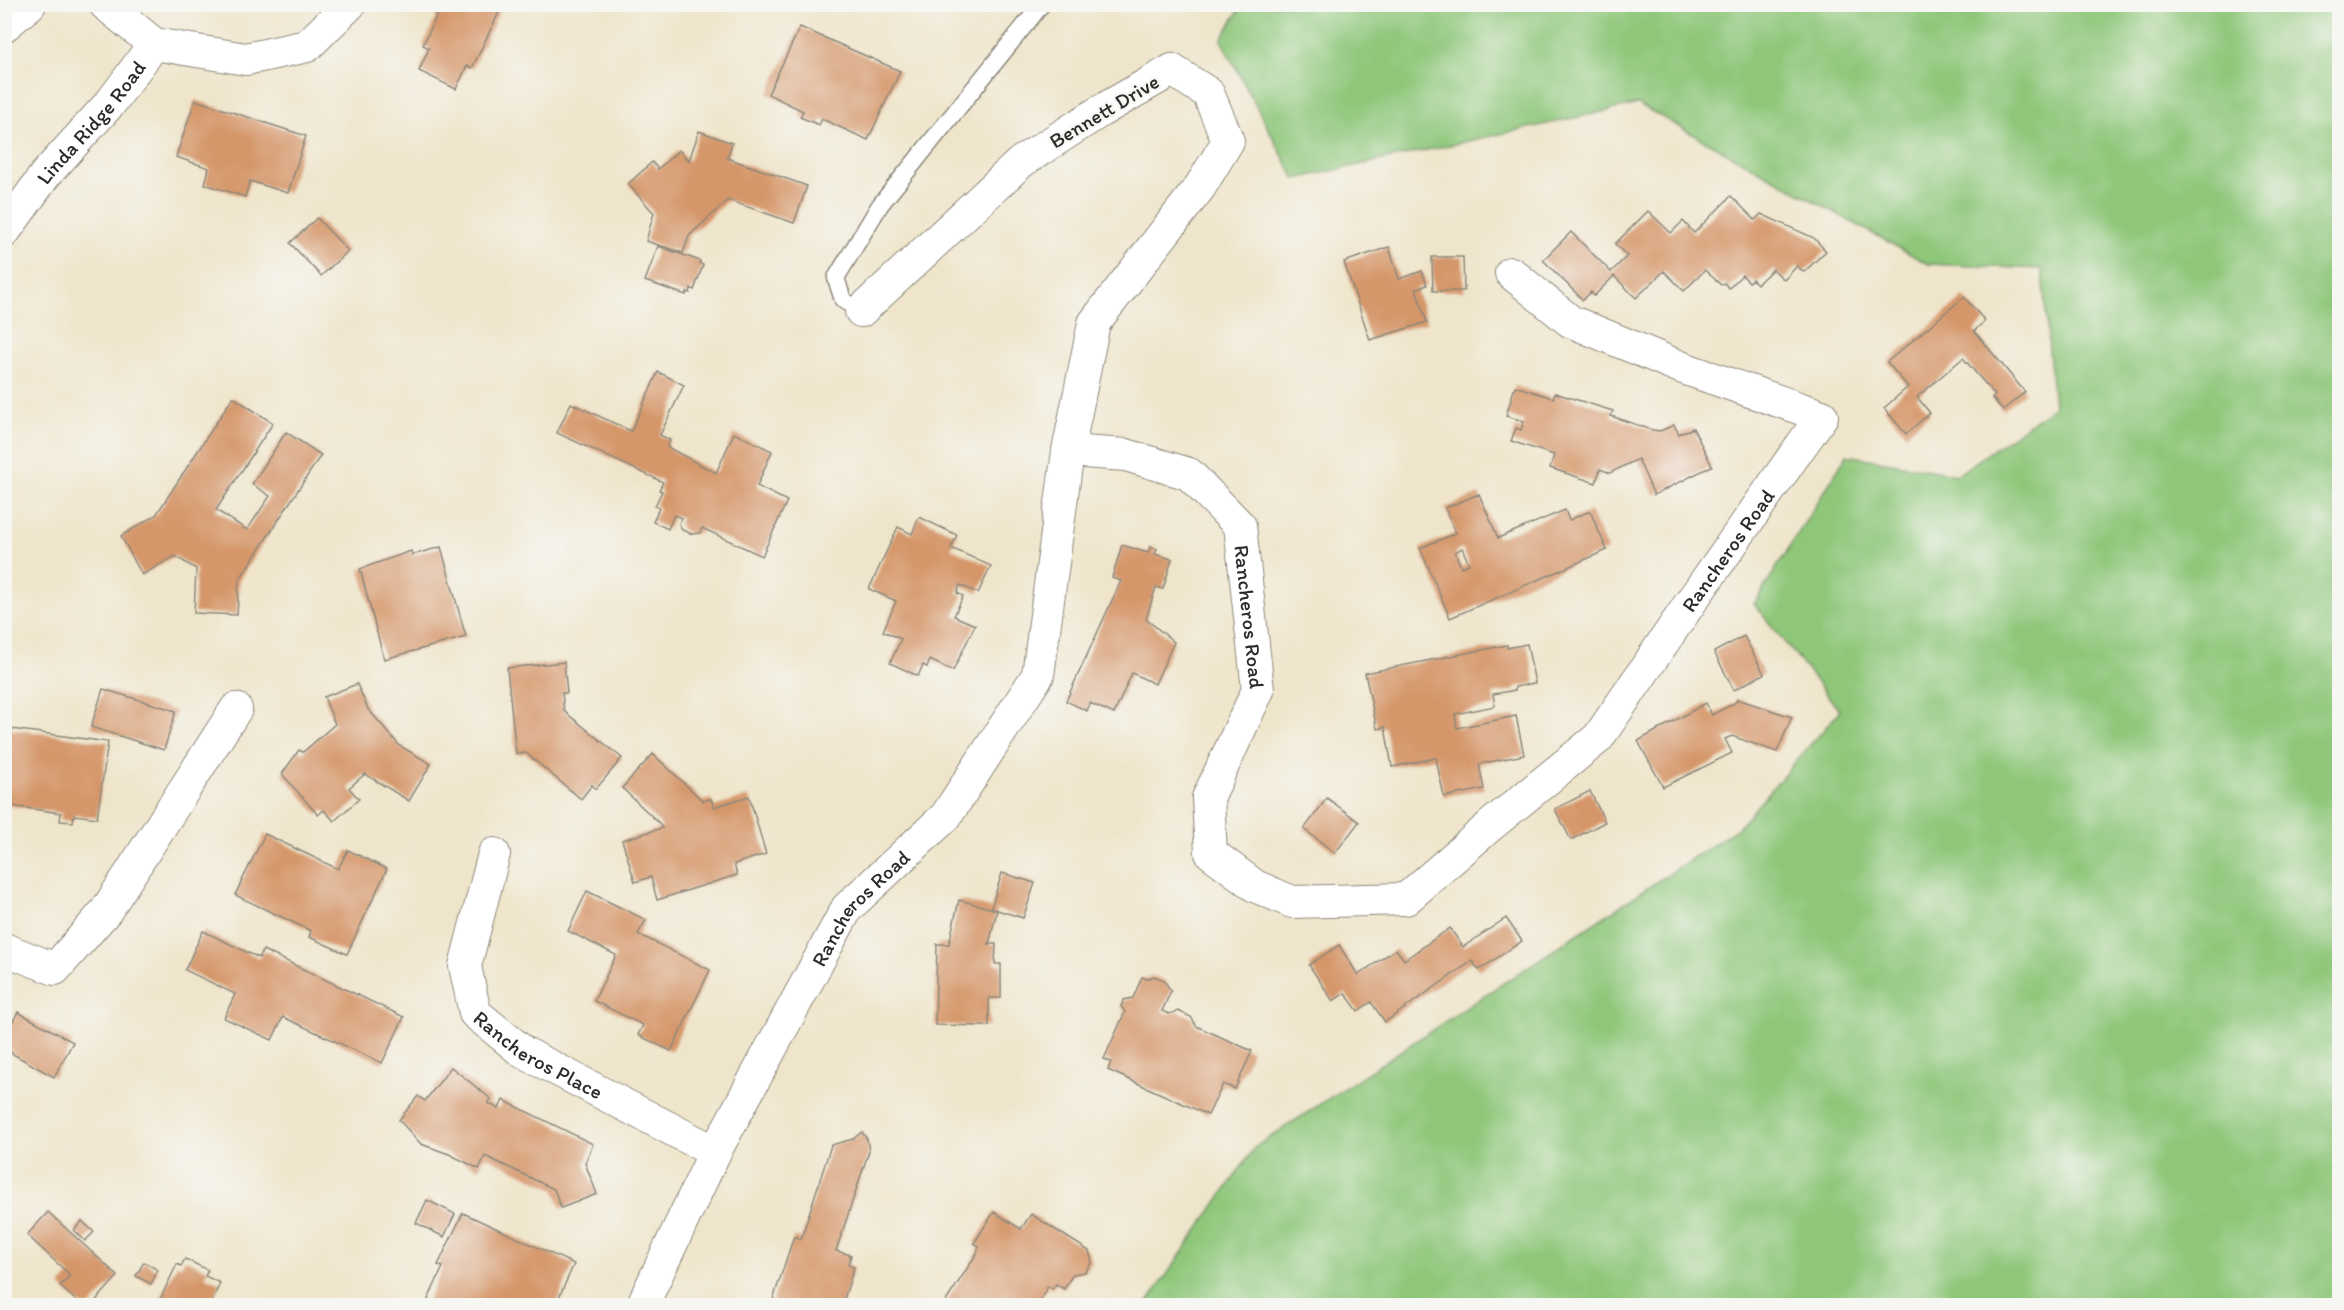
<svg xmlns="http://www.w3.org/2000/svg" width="2344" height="1310" font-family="Itim,sans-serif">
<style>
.green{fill:#8fc77a;stroke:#5d7952;stroke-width:1.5}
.building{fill:#d5976a;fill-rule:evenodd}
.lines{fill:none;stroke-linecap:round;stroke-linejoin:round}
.service-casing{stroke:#8d887b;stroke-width:19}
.minor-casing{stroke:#8d887b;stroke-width:34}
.service{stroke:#fff;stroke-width:16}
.minor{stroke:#fff;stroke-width:32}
.labels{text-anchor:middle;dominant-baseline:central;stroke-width:4.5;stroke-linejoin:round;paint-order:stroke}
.street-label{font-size:21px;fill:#2b2b2b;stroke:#f6f6f2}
</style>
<rect width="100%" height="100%" fill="#f6f6f2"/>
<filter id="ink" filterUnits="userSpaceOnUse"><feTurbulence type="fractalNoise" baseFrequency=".0167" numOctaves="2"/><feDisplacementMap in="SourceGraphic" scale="12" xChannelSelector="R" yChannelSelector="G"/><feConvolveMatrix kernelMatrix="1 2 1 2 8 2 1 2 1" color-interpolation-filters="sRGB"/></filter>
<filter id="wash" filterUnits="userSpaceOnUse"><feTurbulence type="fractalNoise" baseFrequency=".008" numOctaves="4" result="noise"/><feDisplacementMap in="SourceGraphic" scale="24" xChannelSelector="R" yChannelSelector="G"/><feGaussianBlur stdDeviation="1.35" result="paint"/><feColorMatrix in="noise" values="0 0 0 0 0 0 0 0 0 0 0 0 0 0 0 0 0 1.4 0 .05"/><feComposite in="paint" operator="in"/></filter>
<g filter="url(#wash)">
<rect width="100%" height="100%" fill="#efe5cb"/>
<polygon class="green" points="1242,5 2339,5 2339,1305 1146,1305 1255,1147 1737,829 1840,711 1754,604 1847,455 1957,475 2054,407 2042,269 1928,264 1638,104 1295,179 1221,40"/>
<g id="blocks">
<g class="building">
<polygon points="432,4 514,4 511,10 502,6 472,68 467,66 456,89 419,71 429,48 423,45 437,15 429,11"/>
<polygon points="800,27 900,71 868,140 822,119 819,125 800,117 803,111 768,94"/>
<polygon points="195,100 306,136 288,193 250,181 245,197 205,184 209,168 176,157"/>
<polygon points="699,131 732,143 727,158 807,186 794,223 728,200 689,236 683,253 646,241 654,213 628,184 652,162 658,169 679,150 689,161"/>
<polygon points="1731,196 1755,220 1761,214 1814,238 1826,251 1804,272 1797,266 1784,280 1773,269 1757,284 1752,279 1749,282 1742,275 1729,288 1724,283 1721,285 1705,270 1684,291 1664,271 1636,298 1614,276 1594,296 1591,292 1583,300 1543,260 1571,232 1611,272 1627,256 1615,244 1648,211 1671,233 1683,221 1694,233"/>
<polygon points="317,218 348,251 321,276 290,243"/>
<polygon points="658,246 700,261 699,263 703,265 694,290 691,288 690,293 687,292 686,295 645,281"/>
<polygon points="1389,247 1399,279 1422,271 1427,285 1416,289 1427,322 1370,340 1344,262"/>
<polygon points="1432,257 1463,257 1464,291 1433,291"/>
<polygon points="1964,297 1985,321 1974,331 2025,392 2003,410 1992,398 1995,395 1963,358 1917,397 1930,413 1906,434 1884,408 1908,387 1887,362"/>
<polygon points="658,372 684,385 660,435 670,440 667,447 716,473 734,433 772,451 757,486 787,501 762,556 702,528 700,533 692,534 682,530 679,523 682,518 674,515 668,529 653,522 659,508 655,506 662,491 659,490 663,482 557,433 571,403 631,431"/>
<polygon points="1515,386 1553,398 1555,393 1613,411 1611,416 1652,430 1660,431 1674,425 1679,434 1693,428 1712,466 1654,495 1638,459 1610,473 1600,469 1596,483 1550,468 1554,455 1511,441 1516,428 1521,430 1524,421 1506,416"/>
<polygon points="233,397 273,423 216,510 247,530 270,496 252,484 286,432 321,455 239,580 237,615 194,613 196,569 175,556 142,575 121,536 156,515"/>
<path d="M1479,494L1498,538L1565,510L1569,520L1590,511L1607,550L1450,618L1420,548L1456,533L1445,508ZM1462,548L1469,564L1461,567L1455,552Z"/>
<polygon points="919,517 957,535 951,548 991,566 978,593 960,585 957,593 963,596 954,616 975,625 953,671 930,660 927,667 923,665 918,676 890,663 901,639 883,631 896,601 869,589 898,527 912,534"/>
<polygon points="1122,545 1148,553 1150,547 1157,549 1155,554 1172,559 1163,589 1156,587 1146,619 1174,642 1155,684 1132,673 1114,714 1090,703 1087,711 1066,701 1121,581 1112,578"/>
<polygon points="441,547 466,637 384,659 360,569 411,551 412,555"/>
<polygon points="1744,636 1764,674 1734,690 1714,652"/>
<polygon points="1527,644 1535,683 1515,687 1515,690 1493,694 1495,706 1455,714 1457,728 1516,716 1524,755 1479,764 1484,789 1444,797 1436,758 1392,767 1385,727 1377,729 1365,673 1507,645 1507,648"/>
<polygon points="564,662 567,693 562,693 564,711 622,758 596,789 592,785 581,799 526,753 516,754 507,668"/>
<polygon points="357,684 368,709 400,746 431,764 409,801 365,774 349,788 359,799 334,821 324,810 318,815 282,774 299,750 303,752 335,724 324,697"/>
<polygon points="103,689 176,711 164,750 91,727"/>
<polygon points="1737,699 1792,717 1777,752 1732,736 1725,739 1732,753 1663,787 1638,741 1706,703 1712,715 1736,702"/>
<polygon points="4,728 108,742 97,818 74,815 73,822 60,821 61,813 4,805"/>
<polygon points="653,754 703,801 711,799 714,807 749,796 766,854 734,864 737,875 657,900 651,877 635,882 622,840 662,828 660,824 622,788"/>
<polygon points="1590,791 1605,822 1571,840 1555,809"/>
<polygon points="1327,798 1359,822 1335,853 1304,829"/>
<polygon points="265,834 338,869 348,850 387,869 347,954 309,937 311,931 235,895"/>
<polygon points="1002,873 1035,883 1023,918 991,908"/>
<polygon points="587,891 646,920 638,934 710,970 671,1051 638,1035 643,1025 594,1001 616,955 568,931"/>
<polygon points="959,900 997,910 989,944 996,944 995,964 1001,964 1001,998 989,998 989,1026 935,1025 937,944 949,944"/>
<polygon points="1506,918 1522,941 1479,970 1472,961 1385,1022 1371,1002 1358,1011 1345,993 1333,1001 1309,965 1339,945 1358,975 1396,949 1404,960 1450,928 1463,947"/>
<polygon points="203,931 259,958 263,950 404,1017 382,1063 283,1017 272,1040 224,1018 235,994 185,970"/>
<polygon points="1154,976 1164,980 1171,991 1162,1011 1169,1014 1178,1011 1191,1017 1196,1026 1252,1051 1235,1089 1223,1084 1208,1115 1108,1070 1111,1062 1104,1059 1125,1012 1121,1006 1124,1000 1133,998 1142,977 1146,979"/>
<polygon points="18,1012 73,1042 54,1077 4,1049 4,1037"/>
<polygon points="451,1067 491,1099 488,1103 499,1109 503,1100 593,1144 585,1163 597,1194 561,1208 554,1189 485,1156 479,1169 449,1154 421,1144 399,1120 418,1096 425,1101"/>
<polygon points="862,1132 867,1139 869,1151 836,1251 851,1255 848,1265 854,1267 842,1306 771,1306 794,1236 801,1239 831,1145 853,1139"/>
<polygon points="427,1200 455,1214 444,1237 416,1223"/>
<polygon points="48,1212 118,1276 91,1306 82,1306 60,1286 70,1275 27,1235"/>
<polygon points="994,1212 1021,1229 1031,1214 1089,1251 1092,1262 1085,1272 1073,1274 1064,1289 1056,1284 1052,1289 1048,1286 1037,1306 943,1306 977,1253 979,1246 974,1243"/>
<polygon points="463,1213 574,1264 555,1306 425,1306 443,1267 438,1265"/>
<polygon points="82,1221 94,1232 85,1241 74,1230"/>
<polygon points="185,1259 208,1270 205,1276 220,1283 210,1306 157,1306 177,1264 181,1266"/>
<polygon points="144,1262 158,1270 151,1284 136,1276"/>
</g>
</g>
</g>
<g filter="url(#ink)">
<use href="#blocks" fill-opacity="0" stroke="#8d887b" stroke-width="1.5"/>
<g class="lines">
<defs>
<polyline id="service" points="861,311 843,300 836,278 880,205 1042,4"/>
<g id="minor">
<polyline points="4,26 30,4"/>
<polyline points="154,44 246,59 307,46 350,4"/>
<path id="s1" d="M4,232L45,175L112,101L154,44L105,4"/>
<path id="s2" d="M1068,451L1126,455L1189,474L1240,526L1258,690L1208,798L1211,853L1255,886L1292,902L1406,899L1491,825L1598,738L1695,596L1822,416L1683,368L1570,321L1511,273"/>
<path id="s3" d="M494,854L465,966L475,1013L523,1052L715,1152"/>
<polyline points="4,949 55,969 106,911 236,709"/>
<path id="s4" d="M642,1306L715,1152L847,908L946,816L1038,675L1068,451L1094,323L1200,187L1228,141L1208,93L1172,70L1099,112L1021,162L861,311"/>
</g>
</defs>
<use href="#service" class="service-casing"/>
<use href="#minor" class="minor-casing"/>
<use href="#service" class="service"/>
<use href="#minor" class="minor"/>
</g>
</g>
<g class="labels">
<g class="street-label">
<text transform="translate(1104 111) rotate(-31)">Bennett Drive</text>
<text stroke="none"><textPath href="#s1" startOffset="140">Linda Ridge Road</textPath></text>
<text stroke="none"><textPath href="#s2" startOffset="1224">Rancheros Road</textPath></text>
<text stroke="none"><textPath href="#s2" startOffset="288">Rancheros Road</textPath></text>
<text stroke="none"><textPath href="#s4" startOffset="456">Rancheros Road</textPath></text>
<text stroke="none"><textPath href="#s3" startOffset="240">Rancheros Place</textPath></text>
</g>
</g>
<rect width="2344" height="1310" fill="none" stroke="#f6f6f2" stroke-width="24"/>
</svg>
